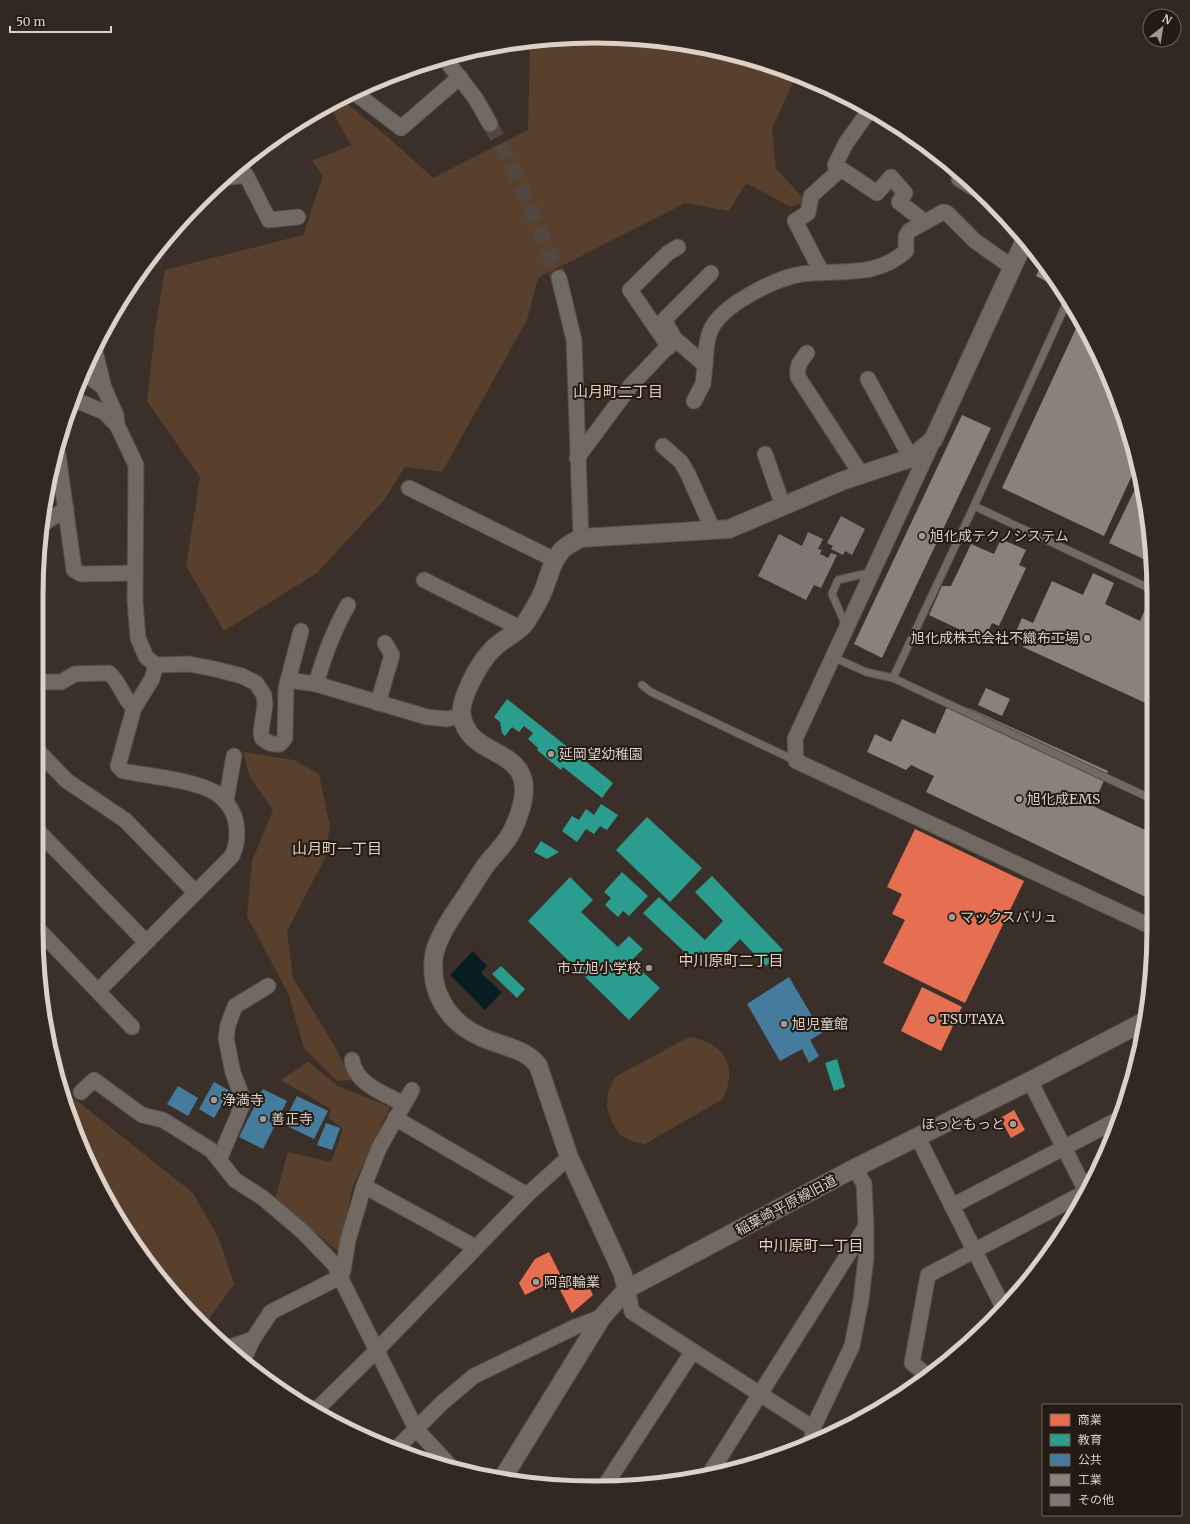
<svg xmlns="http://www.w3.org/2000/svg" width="1190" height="1524" font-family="Merriweather,'Noto Sans JP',serif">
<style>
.green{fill:#58402c}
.water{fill:#081d22}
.shops{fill:#e76f51}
.schools{fill:#2a9d8f}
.public{fill:#457b9d}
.industry{fill:#8a817c}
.building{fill:#817576}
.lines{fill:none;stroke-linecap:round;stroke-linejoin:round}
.minor-tunnel{stroke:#534841;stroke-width:15;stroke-dasharray:15 8;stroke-linecap:butt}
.service-casing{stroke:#554d46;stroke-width:9}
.minor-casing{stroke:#554d46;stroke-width:17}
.tertiary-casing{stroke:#554d46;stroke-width:20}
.service{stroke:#716963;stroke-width:7}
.minor{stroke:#716963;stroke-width:15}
.tertiary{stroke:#716963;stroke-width:18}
.poi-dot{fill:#a49890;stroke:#221a13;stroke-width:1.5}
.labels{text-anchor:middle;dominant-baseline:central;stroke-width:4;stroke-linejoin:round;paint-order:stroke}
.poi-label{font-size:14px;fill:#dcd0c8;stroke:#221a13;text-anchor:start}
.street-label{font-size:14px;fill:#dcd0c8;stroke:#221a13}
.neighbourhood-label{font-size:15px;fill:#e6cfbd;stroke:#221a13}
.rim{fill:none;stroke:#dcd0c8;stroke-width:5}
</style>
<rect width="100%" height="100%" fill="#3b3029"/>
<g class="green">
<polygon points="631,37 739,55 796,76 772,128 776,169 806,201 791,207 746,183 729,211 685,203 538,278 527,320 442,472 405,467 384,500 317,573 224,631 186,566 200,477 147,401 155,330 165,270 303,235 323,176 312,161 351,145 329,105 341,99 389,138 433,178 528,130 530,41"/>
<polygon points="243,752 294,760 319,774 330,826 325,858 287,931 293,978 334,1045 352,1080 337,1081 304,1048 288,993 247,916 252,861 273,810 250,777"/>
<path d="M689,1037C725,1043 738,1066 723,1099L645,1144L633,1142L620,1135L612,1122L607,1107L608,1092L615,1077Z"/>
<polygon points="308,1062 338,1086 390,1107 352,1188 340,1253 275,1199 288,1152 331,1162 343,1129 329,1118 331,1109 281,1080"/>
<polygon points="61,1088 193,1193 219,1239 234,1284 203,1327 111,1209"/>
</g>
<polygon class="water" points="473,951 487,966 481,973 502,992 485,1010 450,975"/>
<g class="shops">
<polygon points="915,829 1024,881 965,1003 883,963 905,920 892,914 902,894 887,887"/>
<polygon points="922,987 962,1007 941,1051 901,1031"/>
<polygon points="1014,1110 1025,1130 1011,1138 1000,1118"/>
<polygon points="549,1252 566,1286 584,1276 593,1295 572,1313 555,1280 525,1295 519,1283 535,1259"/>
</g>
<g class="schools">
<polygon points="507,699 613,783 602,798 563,767 561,770 537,750 538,748 528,739 533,733 524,726 519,732 512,727 505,736 502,733 500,722 494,717"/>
<polygon points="601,804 618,815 607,830 600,826 594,834 586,829 577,842 562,831 572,816 579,820 586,809 594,815"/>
<polygon points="647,817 702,868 670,902 616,850"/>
<polygon points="541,841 559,852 547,859 534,852"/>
<polygon points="622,872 648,896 629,916 623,911 618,917 605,905 611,898 604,892"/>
<polygon points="712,876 783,950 766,966 740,939 715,964 701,951 693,960 643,913 659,897 705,940 723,921 695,892"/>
<polygon points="570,877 593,900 581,912 618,947 629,936 643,949 631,961 660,988 629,1020 528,921"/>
<polygon points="501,966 525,989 517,998 492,974"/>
<polygon points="837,1059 845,1087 834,1091 825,1063"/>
</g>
<g class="public">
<polygon points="789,977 822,1033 810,1040 819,1056 809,1063 802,1049 780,1061 747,1004"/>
<polygon points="214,1082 230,1091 214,1118 199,1109"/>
<polygon points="178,1086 198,1098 188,1116 167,1104"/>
<polygon points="263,1089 287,1101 263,1149 239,1137"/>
<polygon points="297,1096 328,1111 314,1139 283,1124"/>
<polygon points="326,1123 340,1128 332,1150 317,1145"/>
</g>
<g class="industry">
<polygon points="1042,264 1058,286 1057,287 1036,276"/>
<polygon points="1079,322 1083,324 1095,351 1091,359 1101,363 1112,387 1109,393 1116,396 1124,416 1135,469 1104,536 1002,488"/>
<polygon points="962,415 991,428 882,658 854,644"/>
<polygon points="1138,483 1153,558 1152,563 1109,543"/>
<polygon points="1001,539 1026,550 1019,565 1026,568 999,626 992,623 984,641 929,615 942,586 951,586 971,544 994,554"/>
<polygon points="1093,573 1114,583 1105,604 1140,621 1147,605 1153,607 1153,614 1150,620 1153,622 1153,699 1150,705 1023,647 1026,641 1014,636 1022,618 1033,623 1052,581 1083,595"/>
<polygon points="986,688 1010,699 1002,716 978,705"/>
<polygon points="947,707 966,715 969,708 1108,771 1093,806 1154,834 1154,901 926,792 934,776 911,765 906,770 867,752 875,734 891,742 902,719 935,734"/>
</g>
<g class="building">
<polygon points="841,516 865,529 852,555 845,551 843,555 831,549 833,546 827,543"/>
<polygon points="808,532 823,539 818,549 822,550 820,554 828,558 831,553 837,555 821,588 814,585 806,600 758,576 779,534 802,546"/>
</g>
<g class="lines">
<polyline class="minor-tunnel" points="490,124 516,174 559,278"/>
<defs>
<g id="service">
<polyline points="1068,300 974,506 1153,590"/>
<polyline points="974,506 893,678 1154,800"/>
<polyline points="846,626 832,594 838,580 872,572"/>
<polyline points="833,657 866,672 893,678"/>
<polyline points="642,685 651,692 796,761"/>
</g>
<g id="minor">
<polyline points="445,59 476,99 490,124"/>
<polyline points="355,93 401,128 460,77"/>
<polyline points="863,106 869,111 846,143 835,165 877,193 891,177 905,193 899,202 925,222"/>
<polyline points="223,178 246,175 269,220 298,217"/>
<polyline points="959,179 974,188"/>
<polyline points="822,273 795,221 808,213 811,196 841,169"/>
<polyline points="559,278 574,340 581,538"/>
<polyline points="675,339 664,320 711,273"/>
<polyline points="669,347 630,290 668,253 678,247"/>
<polyline points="95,351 104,388"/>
<path d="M807,353C800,362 796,366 798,377L861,474"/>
<polyline points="85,373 104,388 116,415 117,424"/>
<polyline points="868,379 911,458"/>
<path d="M73,399L104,412L117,425L136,465L135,601L138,638L146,657L156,665L189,664L215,669L242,676L256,683L264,695L265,705L261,731L262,738C268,743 272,745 280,744L285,738L286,688L288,680L316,684L427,717L447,719L461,716"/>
<polyline points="694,401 703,384 705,365"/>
<polyline points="933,441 795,739 796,761 1154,928"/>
<polyline points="663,446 681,462 687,472 713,530"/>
<polyline points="58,454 74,570 81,574 135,573"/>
<polyline points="765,454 783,506"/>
<path d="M577,458L632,384L675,339L705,365C706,352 706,336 714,324C729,302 776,278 802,274C839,269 875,279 906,251V236L909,231L943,212L947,213L975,241L1012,267"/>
<polyline points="409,488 555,560"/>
<polyline points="44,523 66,509"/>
<polyline points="424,580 520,628"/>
<polyline points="288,680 301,631"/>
<path d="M37,682H61L75,674L109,673C120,682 123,698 134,708"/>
<path d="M316,684C324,656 333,631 348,605"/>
<polyline points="378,703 392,655 385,643"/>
<polyline points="37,750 67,781 125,820 195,892"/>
<polyline points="226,801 234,756"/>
<polyline points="36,829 146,942"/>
<polyline points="36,927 132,1027"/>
<path d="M98,991L232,856C237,845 238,834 236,823C234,811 226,800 216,793C195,780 148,776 123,771L118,766L134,708L152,679L156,665"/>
<path d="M352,1060C355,1084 385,1094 404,1104"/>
<polyline points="1030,1081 1086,1191"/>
<polyline points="412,1090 379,1148 364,1186 348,1240 343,1271 340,1277 416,1429 453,1469"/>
<polyline points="81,1092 94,1080 135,1110 142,1115 163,1120 211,1150 235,1180 263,1198 302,1231 335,1265 340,1277 271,1312 253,1339 244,1358"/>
<polyline points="395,1118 527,1195"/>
<polyline points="918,1138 952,1206 1119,1119"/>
<polyline points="219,1160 244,1101 233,1073 226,1038 228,1025 235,1006 268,986"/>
<polyline points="364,1186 475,1247"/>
<polyline points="952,1206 1002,1305"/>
<polyline points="627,1289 632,1312 813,1428 812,1439"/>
<polyline points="230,1347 253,1339"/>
<polyline points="957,1354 966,1347"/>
<polyline points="927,1375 912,1363 928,1275 1084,1193"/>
<polyline points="314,1412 376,1351 527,1195 569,1157"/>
<polyline points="813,1428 852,1346 861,1300 866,1258 866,1227"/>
<polyline points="398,1447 443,1402 474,1376 575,1327 602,1317"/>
<polyline points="710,1473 866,1226 864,1184 855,1168"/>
<polyline points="604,1487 693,1351"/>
</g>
<g id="tertiary">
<path d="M627,1289L622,1272L569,1157L538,1065C528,1053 517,1050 503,1045C473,1036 449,1023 437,991C433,980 432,962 435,951C442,928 459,907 471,888C477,879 483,868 490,860C499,849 509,840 514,827C552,742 471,765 462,717C459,705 470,683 476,672C480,665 486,656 492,650C501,639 518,634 526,622C531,614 536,606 540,598C548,583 550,562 563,549C568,545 575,541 581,538L729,529L842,481L911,458L933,440L1025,240"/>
<polyline points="504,1476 602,1317 627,1289 855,1168 1030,1081 1145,1021"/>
</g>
</defs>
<use href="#service" class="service-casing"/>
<use href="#minor" class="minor-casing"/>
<use href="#tertiary" class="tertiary-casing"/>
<use href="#service" class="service"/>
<use href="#minor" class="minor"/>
<use href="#tertiary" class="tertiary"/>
</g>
<g class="poi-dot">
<circle cx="922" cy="536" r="4"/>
<circle cx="1087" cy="638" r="4"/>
<circle cx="551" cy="754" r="4"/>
<circle cx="1019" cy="799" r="4"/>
<circle cx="952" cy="917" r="4"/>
<circle cx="649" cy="968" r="4"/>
<circle cx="932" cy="1019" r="4"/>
<circle cx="784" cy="1024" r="4"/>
<circle cx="214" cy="1100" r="4"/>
<circle cx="263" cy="1119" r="4"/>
<circle cx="1013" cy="1124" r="4"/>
<circle cx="536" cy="1282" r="4"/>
</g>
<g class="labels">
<g class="poi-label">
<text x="930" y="536">旭化成テクノシステム</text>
<text x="1079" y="638" text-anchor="end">旭化成株式会社不織布工場</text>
<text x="559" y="754">延岡望幼稚園</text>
<text x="1027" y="799">旭化成EMS</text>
<text x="960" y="917">マックスバリュ</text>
<text x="641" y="968" text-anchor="end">市立旭小学校</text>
<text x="940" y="1019">TSUTAYA</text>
<text x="792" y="1024">旭児童館</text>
<text x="222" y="1100">浄満寺</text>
<text x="271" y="1119">善正寺</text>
<text x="1005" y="1124" text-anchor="end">ほっともっと</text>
<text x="544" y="1282">阿部輪業</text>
</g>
<g class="street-label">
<text transform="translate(786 1205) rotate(-28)">稲葉崎平原線旧道</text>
</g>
<g class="neighbourhood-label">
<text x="618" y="391">山月町二丁目</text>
<text x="337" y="848">山月町一丁目</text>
<text x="731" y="960">中川原町二丁目</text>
<text x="811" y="1245">中川原町一丁目</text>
</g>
</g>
<path d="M0 0H1190V1524H0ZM595 43H595A552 552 0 0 1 1147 595V929A552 552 0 0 1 595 1481H595A552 552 0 0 1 43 929V595A552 552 0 0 1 595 43Z" fill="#312921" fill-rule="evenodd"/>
<path class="rim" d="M595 43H595A552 552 0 0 1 1147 595V929A552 552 0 0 1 595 1481H595A552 552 0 0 1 43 929V595A552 552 0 0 1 595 43Z"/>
<rect x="1042" y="1404" width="140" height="112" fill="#221a13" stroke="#6c635b"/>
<rect x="1050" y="1414" width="20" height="12" fill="#e76f51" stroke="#6c635b"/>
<text x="1078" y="1424" font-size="12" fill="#dcd0c8">商業</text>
<rect x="1050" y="1434" width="20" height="12" fill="#2a9d8f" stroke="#6c635b"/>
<text x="1078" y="1444" font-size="12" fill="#dcd0c8">教育</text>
<rect x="1050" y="1454" width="20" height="12" fill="#457b9d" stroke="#6c635b"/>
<text x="1078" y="1464" font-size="12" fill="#dcd0c8">公共</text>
<rect x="1050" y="1474" width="20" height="12" fill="#8a817c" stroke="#6c635b"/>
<text x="1078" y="1484" font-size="12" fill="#dcd0c8">工業</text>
<rect x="1050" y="1494" width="20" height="12" fill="#817576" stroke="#6c635b"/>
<text x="1078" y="1504" font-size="12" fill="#dcd0c8">その他</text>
<g transform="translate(1162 28) rotate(30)"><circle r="19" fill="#221a13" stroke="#6c635b"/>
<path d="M0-3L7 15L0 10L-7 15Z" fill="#a49890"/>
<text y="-6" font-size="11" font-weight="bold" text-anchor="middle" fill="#dcd0c8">N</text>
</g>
<path d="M10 26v6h101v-6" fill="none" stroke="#dcd0c8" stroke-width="2"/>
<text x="16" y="26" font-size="12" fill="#dcd0c8" stroke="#221a13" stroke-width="3" paint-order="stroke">50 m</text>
</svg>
